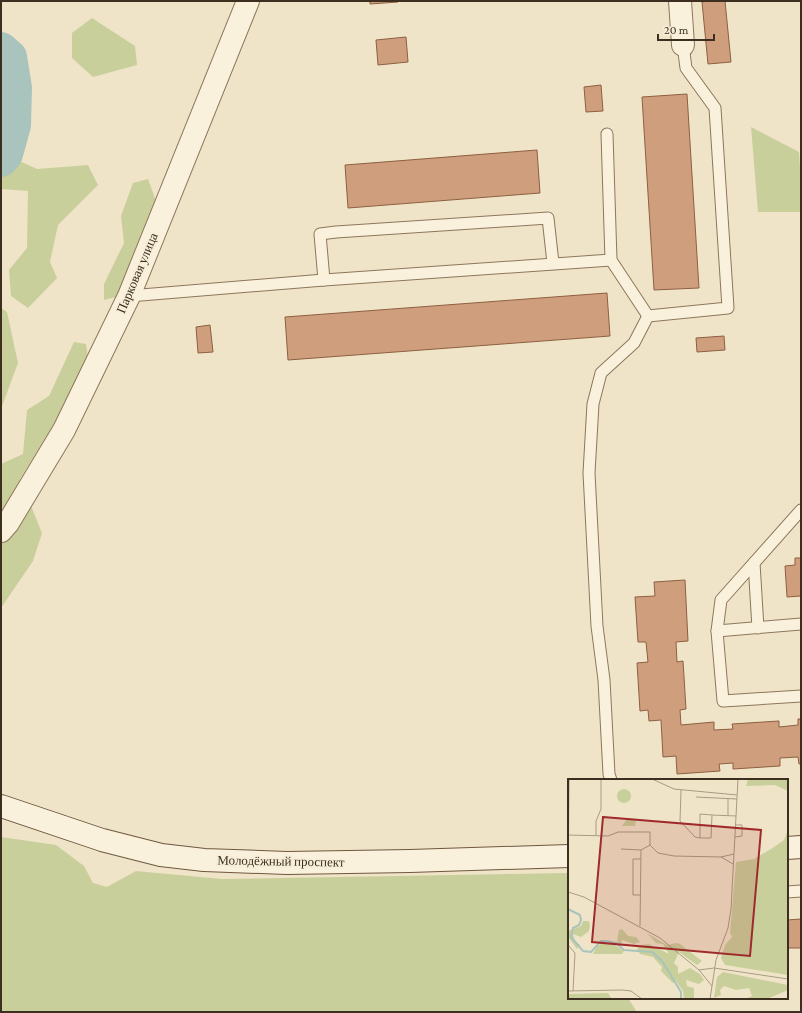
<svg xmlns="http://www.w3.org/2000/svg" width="802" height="1013" font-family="'Crimson Pro',serif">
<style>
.green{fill:#c9cf9b}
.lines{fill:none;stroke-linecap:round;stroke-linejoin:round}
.river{stroke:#a9c4bc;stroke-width:34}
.building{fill:#cf9f7d;stroke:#8d5f41}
.lane-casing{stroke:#8d765c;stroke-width:13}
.street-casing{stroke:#8d765c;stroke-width:24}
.secondary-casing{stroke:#6f573f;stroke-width:24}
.lane{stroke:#faf1dc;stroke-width:11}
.street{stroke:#faf1dc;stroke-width:22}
.secondary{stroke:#faf1dc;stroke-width:22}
.labels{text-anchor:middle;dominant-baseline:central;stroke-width:4;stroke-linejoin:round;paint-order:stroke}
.street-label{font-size:13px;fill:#3d2e20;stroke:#f7eed8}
.inset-river{fill:none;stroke:#a9c4bc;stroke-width:2}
.inset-road{fill:none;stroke:#a89b85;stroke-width:1}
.view{fill:#9e2a2b;fill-opacity:0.15;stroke:#9e2a2b;stroke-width:2}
.inset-edge{fill:none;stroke:#3d2e20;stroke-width:2}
</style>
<rect width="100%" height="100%" fill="#f0e4c8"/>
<g class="green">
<polygon points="92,18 135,46 137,65 93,77 72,58 72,33"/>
<polygon points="751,127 799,152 801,184 801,212 758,212"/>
<polygon points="13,158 37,169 88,165 98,185 58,225 50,262 57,278 28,308 11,296 9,270 27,248 28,191 1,189 1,178"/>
<polygon points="148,179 156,201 116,297 104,300 104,284 124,243 121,216 133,183"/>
<polygon points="1,308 7,312 18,363 1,409"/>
<polygon points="74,342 86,344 88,357 54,424 20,479 42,533 33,561 1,608 1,464 23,454 27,410 49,396"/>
<polygon points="1,837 56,845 84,866 93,883 107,887 136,871 222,879 569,873 569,998 628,998 637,1012 1,1012"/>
</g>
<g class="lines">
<polyline class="river" points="1,49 10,57 15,88 14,125 6,154 1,160"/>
</g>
<g class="building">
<polygon points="370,1 398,1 398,2 370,4"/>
<polygon points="709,1 725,1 731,62 708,64 702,2"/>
<polygon points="406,37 408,62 378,65 376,40"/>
<polygon points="601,85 603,111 586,112 584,87"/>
<polygon points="687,94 699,288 654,290 642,97"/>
<polygon points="537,150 540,193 348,208 345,165"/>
<polygon points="607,293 610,336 288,360 285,317"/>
<polygon points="210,325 213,352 198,353 196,327"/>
<polygon points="724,336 725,350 697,352 696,338"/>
<polygon points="795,558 801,558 801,596 787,597 785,566 795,565"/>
<polygon points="685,580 688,641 676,642 677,662 683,661 686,709 680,710 681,725 714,722 714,730 733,729 732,724 779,721 779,727 798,725 798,719 801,719 801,764 799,764 798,757 780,758 780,766 733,769 733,763 719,764 720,771 677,774 676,756 663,757 661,720 649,721 648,710 640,711 637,663 648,662 646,642 638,642 635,597 655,596 654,582"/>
<polygon points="801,919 801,948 787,948 787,920"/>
</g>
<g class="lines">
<defs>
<g id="lane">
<polyline points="607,134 611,260 648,316"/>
<polyline points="324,280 320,234 336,232 548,218 553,263"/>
<polyline points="129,296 324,280 611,260"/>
<polyline points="648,316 728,308 715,108 686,68 683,45"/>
<polyline points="801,510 721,600 717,631 723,701 801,696"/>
<polyline points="754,563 758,628"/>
<polyline points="717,631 801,624"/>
<polyline points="611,780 609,774 604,680 597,626 589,473 593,404 601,373 634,343 648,316"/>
<polyline points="787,892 801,891"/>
</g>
<g id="street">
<polyline points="680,1 683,45"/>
<polyline points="1,531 8,523 64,430 129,296 248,1"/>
</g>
<g id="secondary">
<polyline points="1,806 102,840 161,855 204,860 287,863 410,861 569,856"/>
<polyline points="787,848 801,847"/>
</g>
</defs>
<use href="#lane" class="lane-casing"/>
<use href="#street" class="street-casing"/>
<use href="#secondary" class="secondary-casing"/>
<use href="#lane" class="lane"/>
<use href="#street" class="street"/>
<use href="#secondary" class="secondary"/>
</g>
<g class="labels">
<g class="street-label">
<text transform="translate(137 273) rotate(-67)">Парковая улица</text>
<text transform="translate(281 861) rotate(1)">Молодёжный проспект</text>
</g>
</g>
<g transform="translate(568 779)">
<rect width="220" height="220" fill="#f0e4c8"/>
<path d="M180,0H220V12L207,6L178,7ZM49 17a7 7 0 1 1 14 0a7 7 0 1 1-14 0ZM59,40H68L67,47H54ZM220,51V196L157,186L153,179L157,166L164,158L162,154L168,83L186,80L203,70L216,61ZM15,142H21L22,147L21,152L13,158L5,155L7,162L12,166L9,170L1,159L0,152L13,147ZM54,150L60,157L68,158L72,163L66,165L54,161L53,166L49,163L51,151ZM79,154L99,166L108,164L112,165L134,182L129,186L111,173L106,184L110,188V195L122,189L132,195L136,201L131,205L118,201L119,207L126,209V220H116L115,212L108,202L105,204L93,192L94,188L85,178L72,175L69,170L73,166L81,165L101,175L95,165L88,164ZM35,164H44L56,172L54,175H25L29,167ZM155,193L220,206V211L199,220H177L184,217L181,209L168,211L156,207L152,211L153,216L146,219L149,198ZM40,214L44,220H0V215Z" fill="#c9cf9b"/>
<path class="inset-river" d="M0,130L12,136L13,141L11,146L5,149L3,158L15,172L23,173L33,162H38L48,164L56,171L84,173L94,182L113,213V220"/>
<path class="inset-road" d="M84,0L106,10L169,16M113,11L112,42L127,58L132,59H143L144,36L132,35V59M128,18L169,20M144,36L168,37M160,36V20M0,56L40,57L50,53H82V66M28,57V42L33,30V0M167,58L174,57V46H167M82,66L90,74L106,77L153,78L166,75M53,70L73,71L82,66M153,78L165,85M0,113L16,118L92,159L131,191L144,207M72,116H65V80H73M0,120L1,0M72,147L73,71M0,166L7,174L5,212M131,191L146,189L220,200M0,212L54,211L63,212L74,220M142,220L148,181L160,149L163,130L170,0"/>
<path class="view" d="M35,38L193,51L182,177L24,163Z"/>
<rect width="220" height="220" class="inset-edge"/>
</g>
<rect width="802" height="1013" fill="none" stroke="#3d2e20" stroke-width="4"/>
<path d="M658 34v6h56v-6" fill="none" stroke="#3d2e20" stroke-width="2"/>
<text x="664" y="34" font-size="12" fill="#3d2e20" stroke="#f7eed8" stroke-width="3" paint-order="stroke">20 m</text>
</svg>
